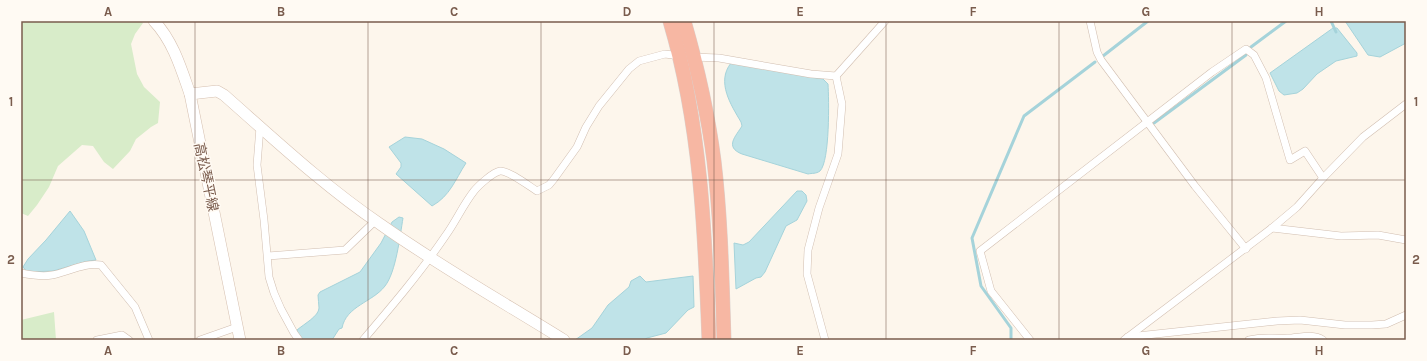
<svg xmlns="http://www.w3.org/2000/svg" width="1427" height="361" font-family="Karla,'Noto Sans JP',sans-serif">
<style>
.green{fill:#d8ecc9}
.water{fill:#bfe3e8;stroke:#a5d3da}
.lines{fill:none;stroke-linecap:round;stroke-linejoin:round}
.stream{stroke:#a5d3da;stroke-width:3}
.street-casing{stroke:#d1beb0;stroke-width:8}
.secondary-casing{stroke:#d6c0b0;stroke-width:12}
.highway-casing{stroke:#dad1cd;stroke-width:15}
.street{stroke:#fff;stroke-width:7}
.secondary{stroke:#fff;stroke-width:11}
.highway{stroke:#f7b7a3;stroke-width:14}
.grid{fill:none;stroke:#7a5c4d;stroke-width:1;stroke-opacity:0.55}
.labels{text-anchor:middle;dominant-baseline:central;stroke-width:3;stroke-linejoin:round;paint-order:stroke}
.street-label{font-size:14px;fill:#7a5c4d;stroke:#fffaf3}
.neatline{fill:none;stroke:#7a5c4d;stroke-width:1.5}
.grid-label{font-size:13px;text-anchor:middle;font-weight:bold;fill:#7a5c4d}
</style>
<rect width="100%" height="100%" fill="#fdf6ec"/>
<g class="green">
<polygon points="21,21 141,21 143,23 135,34 131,44 137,74 144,87 160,102 158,123 151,127 136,139 130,151 113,169 104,162 93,146 82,145 58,166 49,187 37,205 28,216 21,213"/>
<polygon points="54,312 56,340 21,340 21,320"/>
</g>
<g class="water">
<polygon points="1345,21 1406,21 1406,43 1380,57 1368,55"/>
<polygon points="1333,28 1337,28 1357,53 1357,56 1336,61 1317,74 1303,89 1297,93 1284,95 1279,91 1270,73"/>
<path d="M731,63L823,79L828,84C829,99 830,161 820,171C816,174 812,173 808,174L742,154C724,147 736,136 742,126L741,122C731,105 716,82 731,63Z"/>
<path d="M405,137L422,139L444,149L466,163C455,180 450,196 432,206L396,174L401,167V163L389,147Z"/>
<polygon points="797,191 802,191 806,195 807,201 797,220 786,226 765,272 761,277 756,278 736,289 734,243 743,245 749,242"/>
<polygon points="70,211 84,231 96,260 88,261 53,271 27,272 23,267 28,259 46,240"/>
<path d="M399,217L403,218C400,236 396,272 385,286C373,302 346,306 342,328L339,329L332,340H303L297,334V330C304,324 319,316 319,308C319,304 318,299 318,295L320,292L360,272L381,243L392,222Z"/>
<polygon points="640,276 646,282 693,276 694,307 688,310 666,333 647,338 644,340 575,340 592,328 608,305 629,287 631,281"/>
</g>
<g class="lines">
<g class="stream">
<polyline points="1331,21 1336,32"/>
<polyline points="1251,47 1286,21"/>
<polyline points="1103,56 1148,21"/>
<polyline points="1154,123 1246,55"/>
<polyline points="1011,340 1011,328 981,286 972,238 1024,116 1095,62"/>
</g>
<defs>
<g id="street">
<polyline points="1090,21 1097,52 1101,60 1195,186 1246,249"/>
<polyline points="693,57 719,58 811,74 836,76"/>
<polyline points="836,76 885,21"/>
<polyline points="260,127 257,165 264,220 269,277 274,293 281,309 294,333 299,340"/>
<polyline points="1272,228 1341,236 1378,235 1406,240"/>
<polyline points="268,256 345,250 375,221"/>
<path d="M21,273C31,275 42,277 52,275C69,272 84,262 101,265L135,307L149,340"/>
<polyline points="1128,337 1277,321 1300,320 1345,325 1372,325 1386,324 1406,315"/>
<polyline points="97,340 122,335 129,340"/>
<polyline points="200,340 237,327"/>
<path d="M363,340C392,306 421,272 446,235C456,221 463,205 474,191C478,186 493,172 500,171C508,170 529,186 537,191L549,185L554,179L577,147L586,127L599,106L629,69L639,61L665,54L680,56"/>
<polyline points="825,340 807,274 808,250 819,208 838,154 842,104 836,76"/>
<polyline points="1030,340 991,291 980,251 1212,72 1246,49 1254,55 1266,78 1290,160 1305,151 1323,178"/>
<polyline points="1124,340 1272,228 1297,207 1323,178 1363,137 1406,104"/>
<path d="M1249,340C1265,336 1272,339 1287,338C1299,338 1312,333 1323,340"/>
</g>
<g id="secondary">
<path d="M154,21C173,41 181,68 190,94L240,340"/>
<path d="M190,94L217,91L224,95C274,139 324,186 380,224C439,266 503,302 564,340"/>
</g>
<g id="highway">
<path d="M670,21C701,125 705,232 709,340"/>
<path d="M684,21C697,66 708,114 714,161C721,220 722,280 724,340"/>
</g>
</defs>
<use href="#street" class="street-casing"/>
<use href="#secondary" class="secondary-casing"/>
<use href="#highway" class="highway-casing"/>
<use href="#street" class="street"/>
<use href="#secondary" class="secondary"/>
<use href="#highway" class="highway"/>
</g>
<path class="grid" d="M195,21V340M368,21V340M541,21V340M714,21V340M886,21V340M1059,21V340M1232,21V340M21,180H1406"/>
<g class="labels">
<g class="street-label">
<text transform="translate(206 177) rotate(78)">高松琴平線</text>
</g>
</g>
<rect width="1427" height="361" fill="none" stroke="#fffaf3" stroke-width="44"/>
<rect x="22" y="22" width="1383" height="317" class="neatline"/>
<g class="grid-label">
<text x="108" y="16">A</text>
<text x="281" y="16">B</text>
<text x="454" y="16">C</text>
<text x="627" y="16">D</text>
<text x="800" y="16">E</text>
<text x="973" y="16">F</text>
<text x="1146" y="16">G</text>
<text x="1319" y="16">H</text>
<text x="11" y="106">1</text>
<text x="1416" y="106">1</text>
<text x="11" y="264">2</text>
<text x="1416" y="264">2</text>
<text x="108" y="355">A</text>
<text x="281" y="355">B</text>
<text x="454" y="355">C</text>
<text x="627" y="355">D</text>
<text x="800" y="355">E</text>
<text x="973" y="355">F</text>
<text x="1146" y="355">G</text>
<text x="1319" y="355">H</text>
</g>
</svg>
